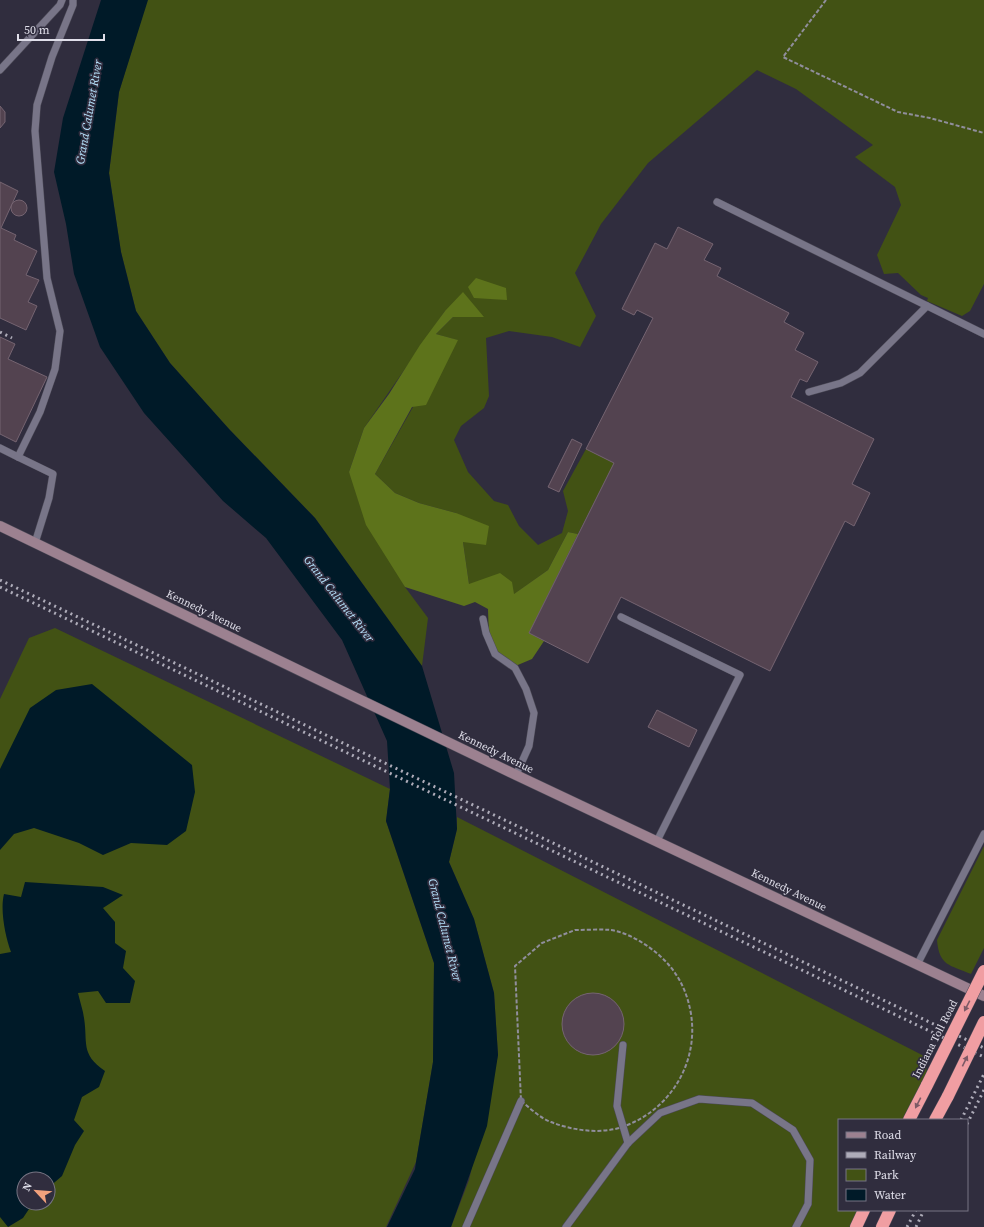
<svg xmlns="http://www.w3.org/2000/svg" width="984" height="1227" font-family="'Source Serif 4',serif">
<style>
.green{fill:#425214;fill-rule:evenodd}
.forest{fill:#5d731b}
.water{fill:#001a28}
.building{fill:#534350;stroke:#756471}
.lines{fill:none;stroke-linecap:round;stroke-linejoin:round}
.lane-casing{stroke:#4c4a57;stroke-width:8}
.secondary-casing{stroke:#4c4a57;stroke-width:11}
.highway-casing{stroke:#4c4a57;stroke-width:13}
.path{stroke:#908e9c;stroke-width:2;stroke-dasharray:4 2;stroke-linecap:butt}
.lane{stroke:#787588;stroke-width:7}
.secondary{stroke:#9c8190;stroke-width:10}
.highway{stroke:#f09ea2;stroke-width:12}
.rail{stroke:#aeacb9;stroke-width:3;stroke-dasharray:2 4;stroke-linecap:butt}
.highway-bridge-casing{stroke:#4c4a57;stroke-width:13;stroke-linecap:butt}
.highway-bridge{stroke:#f09ea2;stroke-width:12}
.oneway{fill:#7d5a66}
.labels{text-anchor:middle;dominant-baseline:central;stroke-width:3.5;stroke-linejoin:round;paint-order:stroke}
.street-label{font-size:11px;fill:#e0dfea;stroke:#302d3e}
.water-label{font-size:12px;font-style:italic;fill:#b4e0fa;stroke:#302d3e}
</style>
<rect width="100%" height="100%" fill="#302d3e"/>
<g class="green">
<polygon points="147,0 984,0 984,284 970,311 962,316 927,301 928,298 921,295 898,273 884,274 877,255 901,205 895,187 855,157 873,145 796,89 757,70 648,163 601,224 575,273 596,316 580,347 552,337 509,331 486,338 489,396 484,408 461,426 454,440 468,472 494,501 508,505 519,526 538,545 562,533 568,511 563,491 586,449 614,463 578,534 568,532 548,570 513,595 469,584 463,542 456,513 419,503 395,493 375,474 413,407 457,340 436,334 453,317 484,316 445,311 364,428 349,472 405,587 428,618 422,666 315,518 229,429 170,363 136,311 121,252 109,173 119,92"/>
<path d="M55,628L390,789L386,821L434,963L433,1062L416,1162L386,1227H0V699L29,638ZM24,1179H48V1203H24Z"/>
<polygon points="457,817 926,1057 927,1085 909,1120 839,1120 839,1210 864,1210 856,1227 451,1227 469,1180 498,1055 494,993 474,919 449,862 457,829"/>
<path d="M984,846V948L971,974C950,965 939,966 937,940Z"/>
</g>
<g class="forest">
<polygon points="476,278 506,288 507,300 474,298 468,287"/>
<path d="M463,292L484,317H453L436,334L458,340L426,405L412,407L375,474L395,493L419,503L456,513L489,526L486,545L463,542L469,584L500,573L512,582L514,594L548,570L568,532L578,534L529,633L544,641L532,659L513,667C488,649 489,638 488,609L475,602L464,606L405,587L366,525L349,472L364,428L389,394L420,345L445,311Z"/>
</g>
<g class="water">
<polygon points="101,0 148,0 119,92 109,173 121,252 136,311 170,363 229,429 315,518 422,666 454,773 457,829 449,862 474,919 494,993 498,1055 487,1126 451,1227 387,1227 415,1169 416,1162 433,1062 434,963 386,821 390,789 387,741 342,640 266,538 223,501 144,413 100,347 74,274 66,224 54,172 63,118"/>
<polygon points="92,684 192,765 195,792 186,831 167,845 131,843 103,855 79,843 34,828 14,834 0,850 0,769 30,708 56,690"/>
<path d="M25,882L103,887L123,895L103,908L115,922V943L126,951L123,968L135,981L130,1003H106L98,991L78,993C80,1002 83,1010 84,1018C88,1042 80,1054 105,1071L99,1087L82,1097L74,1120L84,1131L75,1145L62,1176L48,1188V1179H24V1203H33L23,1218L8,1227L0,1217V954L11,952C5,936 0,909 4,894L21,897Z"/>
</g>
<g class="building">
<polygon points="0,106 5,112 5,122 0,128"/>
<polygon points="0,182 18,191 1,228 16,235 14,240 37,251 26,275 39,280 28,302 37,306 26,330 0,318"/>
<circle cx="19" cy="208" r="8"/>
<polygon points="678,227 713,244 704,260 721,268 717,276 789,313 784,322 804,333 795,350 818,362 807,382 800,379 791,397 874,439 852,484 870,493 854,526 845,521 770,671 621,597 588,663 529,633 614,463 586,449 653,318 637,310 634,315 622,309 655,243 667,249"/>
<polygon points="0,337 15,344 8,359 47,377 16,442 0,434"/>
<polygon points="572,439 582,444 559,492 548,487"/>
<polygon points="657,710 697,730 689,747 648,727"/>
<circle cx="593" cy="1024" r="31"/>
</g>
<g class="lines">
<defs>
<g id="lane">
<polyline points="0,70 60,5 62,0"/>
<polyline points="717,202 984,334"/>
<polyline points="809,392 841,383 860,373 927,306"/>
<polyline points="0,448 18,457"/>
<polyline points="35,543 49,498 53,474 18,457 40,412 55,369 60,331 47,278 35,131 37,105 52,57 73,5 73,0"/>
<polyline points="621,617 740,675 657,841"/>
<polyline points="483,619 486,633 495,654 515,668 526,689 534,713 529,746 516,775"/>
<polyline points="917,965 984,834"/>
<polyline points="623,1045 617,1106 628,1143"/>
<polyline points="466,1227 521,1101"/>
<polyline points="566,1227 628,1143 660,1113 699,1099 752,1103 793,1130 810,1160 808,1204 796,1227"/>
</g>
<polyline id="secondary" points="0,526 516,775 984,996"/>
<g id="highway">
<polyline points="909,1120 927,1085"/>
<polyline points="935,1120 948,1096"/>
<polyline points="856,1227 864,1210"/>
<polyline points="882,1227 890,1210"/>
</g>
</defs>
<use href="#lane" class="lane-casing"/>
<use href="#secondary" class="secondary-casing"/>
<use href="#highway" class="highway-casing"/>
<g class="path">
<polyline points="826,0 783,57 898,112 930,118 984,133"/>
<path d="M575,930C586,930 600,929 611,930C629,933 646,944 659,955C677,971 687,990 691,1014C699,1065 668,1113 619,1128C597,1134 571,1130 551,1122C540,1118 530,1108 521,1101L515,966L542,943Z"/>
</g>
<use href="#lane" class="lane"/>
<use href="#secondary" class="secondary"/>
<use href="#highway" class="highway"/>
<g class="rail">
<polyline points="0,332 12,338"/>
<polyline points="0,580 984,1048"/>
<polyline points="0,587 984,1057"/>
<polyline points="961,1120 984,1074"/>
<polyline points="967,1124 984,1090"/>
<polyline points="907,1227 916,1210"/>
<polyline points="916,1227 924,1210"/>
</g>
<defs>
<g id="highway-bridge">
<polyline points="927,1085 984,971"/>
<polyline points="948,1096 984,1022"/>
</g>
</defs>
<use href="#highway-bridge" class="highway-bridge-casing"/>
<use href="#highway-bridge" class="highway-bridge"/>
</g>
<defs><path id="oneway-solid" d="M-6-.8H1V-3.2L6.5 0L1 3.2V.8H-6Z"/></defs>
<g class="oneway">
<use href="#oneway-solid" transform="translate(967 1006) rotate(117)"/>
<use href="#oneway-solid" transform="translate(965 1061) rotate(-64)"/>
<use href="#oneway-solid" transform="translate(918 1103) rotate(117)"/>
</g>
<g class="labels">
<g class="street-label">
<text transform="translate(204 611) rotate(26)">Kennedy Avenue</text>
<text transform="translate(496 752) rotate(26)">Kennedy Avenue</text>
<text transform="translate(789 890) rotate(26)">Kennedy Avenue</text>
<text transform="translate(935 1039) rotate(-63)">Indiana Toll Road</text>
</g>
<g class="water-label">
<text transform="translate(89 112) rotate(-80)">Grand Calumet River</text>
<text transform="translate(339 599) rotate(52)">Grand Calumet River</text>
<text transform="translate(445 930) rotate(76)">Grand Calumet River</text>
</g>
</g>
<rect x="838" y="1119" width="130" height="92" fill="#302d3e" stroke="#767483"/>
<rect x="846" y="1132" width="20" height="6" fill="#9c8190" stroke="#767483"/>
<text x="874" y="1139" font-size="12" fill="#e0dfea">Road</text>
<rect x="846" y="1152" width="20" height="6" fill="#aeacb9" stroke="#767483"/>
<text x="874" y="1159" font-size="12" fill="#e0dfea">Railway</text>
<rect x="846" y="1169" width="20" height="12" fill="#425214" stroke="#767483"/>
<text x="874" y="1179" font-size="12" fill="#e0dfea">Park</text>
<rect x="846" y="1189" width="20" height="12" fill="#001a28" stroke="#767483"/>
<text x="874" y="1199" font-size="12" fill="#e0dfea">Water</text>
<g transform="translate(36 1191) rotate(296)"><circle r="19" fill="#302d3e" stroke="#767483"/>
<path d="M0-3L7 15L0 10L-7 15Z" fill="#f1a17c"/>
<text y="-6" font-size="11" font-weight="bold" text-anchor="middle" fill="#e0dfea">N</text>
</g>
<path d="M18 34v6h86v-6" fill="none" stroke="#e0dfea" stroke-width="2"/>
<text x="24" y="34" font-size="12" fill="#e0dfea" stroke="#302d3e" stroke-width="3" paint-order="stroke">50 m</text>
</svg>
